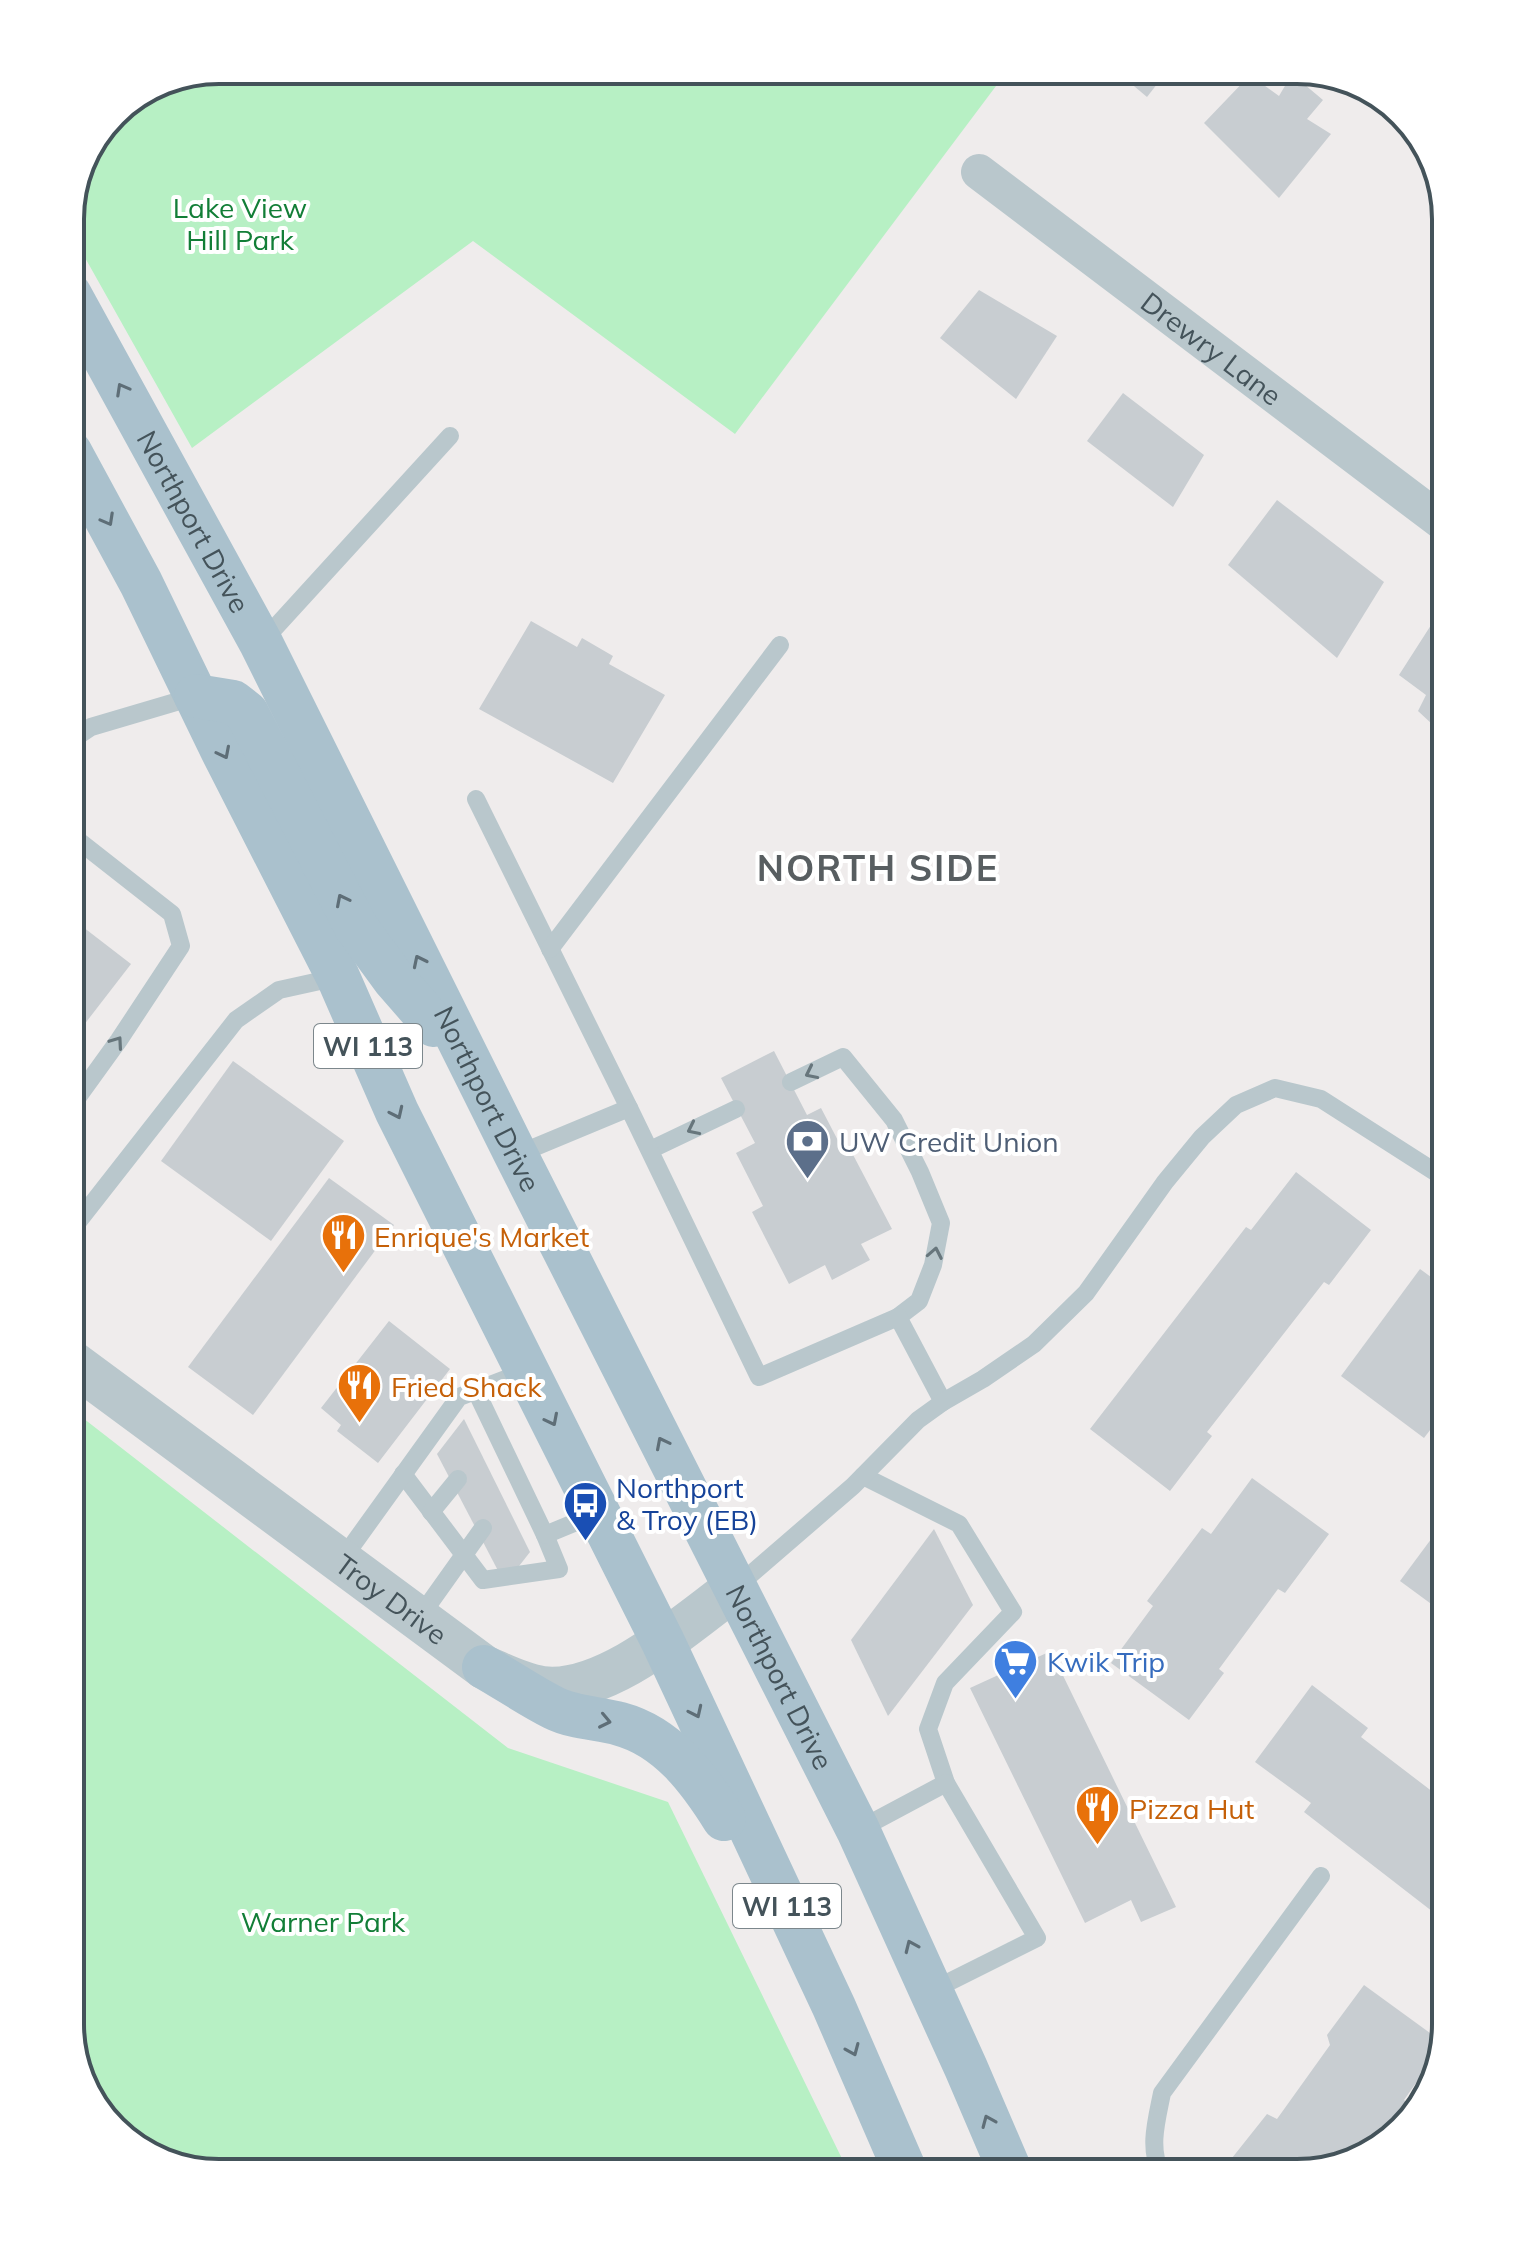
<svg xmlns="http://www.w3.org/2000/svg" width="1516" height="2243" font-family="Mulish,sans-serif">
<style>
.green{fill:#b7f0c4}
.building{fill:#c8cdd1}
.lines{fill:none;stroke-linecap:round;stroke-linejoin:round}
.service{stroke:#b9c7cc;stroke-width:18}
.minor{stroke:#b9c7cc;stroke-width:36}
.tertiary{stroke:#b9c7cc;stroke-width:44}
.primary{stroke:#aac1cd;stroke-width:44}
.oneway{stroke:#5e6e77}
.oneway2{stroke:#67767c}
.labels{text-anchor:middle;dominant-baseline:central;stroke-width:8;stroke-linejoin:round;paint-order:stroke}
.shield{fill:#fff;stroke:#7c878c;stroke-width:2}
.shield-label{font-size:26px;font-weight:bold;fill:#44535a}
.park-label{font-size:28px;fill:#127e37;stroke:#fff}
.street-label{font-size:28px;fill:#44535a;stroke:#fff}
.service-label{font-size:28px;fill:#4e5e75;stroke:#fff;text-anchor:start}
.food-label{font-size:28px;fill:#c56008;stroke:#fff;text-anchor:start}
.transit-label{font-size:28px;fill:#164399;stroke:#fff;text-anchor:start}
.shop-label{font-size:28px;fill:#366cbe;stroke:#fff;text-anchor:start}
.district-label{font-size:36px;font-weight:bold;letter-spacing:2px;fill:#585e61;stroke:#fff}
.rim{fill:none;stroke:#44535a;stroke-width:4}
</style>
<rect width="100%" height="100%" fill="#efecec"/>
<g class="green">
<polygon points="219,70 1008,70 735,434 473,241 192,448 70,231 70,210 114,113 162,81"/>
<polygon points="70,1408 508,1748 668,1802 849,2173 210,2173 137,2148 90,2098 70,2024"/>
</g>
<g class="building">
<polygon points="1115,70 1168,70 1147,97"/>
<polygon points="1292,74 1323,100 1307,119 1331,134 1279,198 1204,123 1250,75 1279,96"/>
<polygon points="979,290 1057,336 1016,399 940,338"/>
<polygon points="1123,393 1204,455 1173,507 1087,441"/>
<polygon points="1277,500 1384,582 1337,658 1228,565"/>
<polygon points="531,621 577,647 582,638 613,656 609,664 665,695 613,783 479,709"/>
<polygon points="1433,622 1446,632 1446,737 1418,711 1426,695 1399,675"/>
<polygon points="70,917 131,964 70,1043"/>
<polygon points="774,1051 807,1115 821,1108 844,1152 850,1149 892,1229 861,1244 870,1260 832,1280 825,1265 789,1284 752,1212 763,1206 736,1153 755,1143 721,1078"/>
<polygon points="233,1061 344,1141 271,1241 161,1161"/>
<polygon points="1296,1172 1371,1230 1329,1285 1324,1282 1207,1432 1212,1436 1170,1491 1090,1429 1246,1227 1251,1230"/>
<polygon points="329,1178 394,1225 253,1415 188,1367"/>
<polygon points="1420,1269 1446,1288 1446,1409 1424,1438 1341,1376"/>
<polygon points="389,1321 450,1369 378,1463 337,1431 341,1425 321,1408"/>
<polygon points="464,1419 530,1552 505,1584 437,1454"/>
<polygon points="1252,1478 1329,1534 1285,1593 1278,1589 1219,1669 1224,1673 1189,1720 1111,1663 1153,1606 1147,1601 1202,1528 1211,1534"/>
<polygon points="1446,1519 1446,1590 1434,1606 1400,1581"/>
<polygon points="934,1529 973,1605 888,1716 851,1640"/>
<polygon points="1051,1651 1176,1907 1141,1922 1131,1900 1085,1923 970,1688"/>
<polygon points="1312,1685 1368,1728 1361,1737 1446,1802 1446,1922 1304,1812 1311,1803 1255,1762"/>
<polygon points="1364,1985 1441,2041 1439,2050 1404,2100 1409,2104 1371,2153 1298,2173 1252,2173 1232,2158 1267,2114 1277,2119 1330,2045 1327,2035"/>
</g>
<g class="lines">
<g class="service">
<polyline points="70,632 77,645"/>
<polyline points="261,643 450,436"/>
<polyline points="70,741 91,727 196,696"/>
<polyline points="476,799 629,1108"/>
<polyline points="550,949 780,645"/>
<polyline points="791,1082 843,1057 894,1120 920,1172 941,1223 933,1265 919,1301 898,1317"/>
<polyline points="70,1104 75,1101 119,1040 181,946 172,914 70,834"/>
<polyline points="650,1150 736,1109"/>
<polyline points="516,1155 629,1108 759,1377 898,1317 943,1402"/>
<polyline points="70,1232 236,1020 279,990 338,977"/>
<polyline points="403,1474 483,1580 559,1569 545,1535 476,1391"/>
<polyline points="863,1476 959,1524 1013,1612 945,1683 928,1729 946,1783 1037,1938 931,1991"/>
<polyline points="431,1512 458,1479"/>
<polyline points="545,1535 598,1513"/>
<polyline points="341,1561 459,1397 527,1371"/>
<polyline points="735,1588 853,1486 918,1420 943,1402 983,1379 1034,1344 1086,1293 1165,1182 1202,1137 1236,1105 1275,1088 1321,1099 1446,1179"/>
<polyline points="419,1618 483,1528"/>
<polyline points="858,1830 946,1783"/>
<path d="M1161,2173C1148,2148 1157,2119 1162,2093L1321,1876"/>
</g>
<path class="minor" id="s1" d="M979,172L1446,525"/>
<path class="tertiary" id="s2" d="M70,1361L484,1667C503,1675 521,1685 542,1688C606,1696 686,1624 735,1588"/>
<g class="primary">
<path id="s3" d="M70,295L261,643L516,1155L858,1830L966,2068L1011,2173"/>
<polyline points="70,452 141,583 222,750 338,977 397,1112 663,1642 834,2007 906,2173"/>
<polyline points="196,696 233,702 247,713 356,927 394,979 434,1025"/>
<path d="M484,1667C507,1680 530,1696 554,1708C574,1718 599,1718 620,1724C668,1737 699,1779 724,1819"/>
</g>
</g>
<defs><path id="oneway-chevron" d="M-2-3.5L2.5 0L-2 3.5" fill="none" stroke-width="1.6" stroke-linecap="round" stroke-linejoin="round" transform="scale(2)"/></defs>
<g class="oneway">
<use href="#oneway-chevron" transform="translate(122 389) rotate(-119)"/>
<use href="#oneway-chevron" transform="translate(108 520) rotate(61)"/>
<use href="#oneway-chevron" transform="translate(224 753) rotate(63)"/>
<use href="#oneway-chevron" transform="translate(342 900) rotate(-117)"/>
<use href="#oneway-chevron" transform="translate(419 961) rotate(-116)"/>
<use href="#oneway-chevron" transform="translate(397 1113) rotate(65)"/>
<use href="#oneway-chevron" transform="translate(552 1420) rotate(63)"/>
<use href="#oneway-chevron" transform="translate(662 1443) rotate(-117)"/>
<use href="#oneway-chevron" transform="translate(696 1712) rotate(65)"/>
<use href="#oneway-chevron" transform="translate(605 1721) rotate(12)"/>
<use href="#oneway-chevron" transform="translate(911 1946) rotate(-114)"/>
<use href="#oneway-chevron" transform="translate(853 2050) rotate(67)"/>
<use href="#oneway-chevron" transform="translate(988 2121) rotate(-113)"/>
</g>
<g class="oneway2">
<use href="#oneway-chevron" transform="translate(117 1042) rotate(-55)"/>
<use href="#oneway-chevron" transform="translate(811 1073) rotate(154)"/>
<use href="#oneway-chevron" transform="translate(693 1129) rotate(154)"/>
<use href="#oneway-chevron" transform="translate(935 1253) rotate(-79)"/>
</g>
<defs>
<symbol id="bank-pin" viewBox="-11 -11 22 30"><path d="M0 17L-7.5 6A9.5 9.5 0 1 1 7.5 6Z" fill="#5c6f8a" stroke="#fff"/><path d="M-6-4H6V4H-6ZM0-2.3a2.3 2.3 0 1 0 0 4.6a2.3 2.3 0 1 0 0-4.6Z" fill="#fff"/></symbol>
<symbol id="restaurant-pin" viewBox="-11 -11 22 30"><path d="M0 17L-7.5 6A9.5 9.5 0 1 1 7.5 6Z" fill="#e8710a" stroke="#fff"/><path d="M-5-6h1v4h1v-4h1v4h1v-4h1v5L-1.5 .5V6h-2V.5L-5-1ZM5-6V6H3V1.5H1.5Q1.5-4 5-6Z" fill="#fff"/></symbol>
<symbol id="bus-pin" viewBox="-11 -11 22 30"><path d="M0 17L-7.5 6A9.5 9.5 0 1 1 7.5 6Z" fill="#1a4fb4" stroke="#fff"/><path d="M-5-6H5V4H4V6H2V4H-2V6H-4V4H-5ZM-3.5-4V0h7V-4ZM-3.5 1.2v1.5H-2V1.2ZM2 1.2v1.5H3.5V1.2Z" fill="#fff"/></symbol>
<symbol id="supermarket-pin" viewBox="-11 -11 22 30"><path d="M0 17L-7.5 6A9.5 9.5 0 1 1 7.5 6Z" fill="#3f7fe0" stroke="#fff"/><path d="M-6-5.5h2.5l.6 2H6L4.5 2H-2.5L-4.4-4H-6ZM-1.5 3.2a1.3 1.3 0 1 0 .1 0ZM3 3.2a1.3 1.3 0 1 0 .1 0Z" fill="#fff"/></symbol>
</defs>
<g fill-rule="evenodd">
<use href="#bank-pin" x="782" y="1116" width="51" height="69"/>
<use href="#restaurant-pin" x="318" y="1210" width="51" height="69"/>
<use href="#restaurant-pin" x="334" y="1360" width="51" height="69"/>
<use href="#bus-pin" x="560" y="1478" width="51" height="69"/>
<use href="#supermarket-pin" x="990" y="1636" width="51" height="69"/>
<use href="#restaurant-pin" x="1072" y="1782" width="51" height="69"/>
</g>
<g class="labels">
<g class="shield">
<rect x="314" y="1024" width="108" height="44" rx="6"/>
<rect x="733" y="1884" width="108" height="44" rx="6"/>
</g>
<g class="shield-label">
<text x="368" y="1046">WI 113</text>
<text x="787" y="1906">WI 113</text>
</g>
<g class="park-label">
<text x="240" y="207">Lake View<tspan x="240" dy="32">Hill Park</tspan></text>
<text x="323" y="1921">Warner Park</text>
</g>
<g class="street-label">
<text stroke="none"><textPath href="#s1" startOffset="292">Drewry Lane</textPath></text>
<text stroke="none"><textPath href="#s3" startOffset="258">Northport Drive</textPath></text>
<text stroke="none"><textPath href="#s3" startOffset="906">Northport Drive</textPath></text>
<text stroke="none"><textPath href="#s2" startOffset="400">Troy Drive</textPath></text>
<text stroke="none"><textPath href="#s3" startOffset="1554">Northport Drive</textPath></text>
</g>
<g class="service-label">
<text x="839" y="1141">UW Credit Union</text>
</g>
<g class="food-label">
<text x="374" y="1236">Enrique's Market</text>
<text x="391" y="1386">Fried Shack</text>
<text x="1129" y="1808">Pizza Hut</text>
</g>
<g class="transit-label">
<text x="616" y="1487">Northport<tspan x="616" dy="32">&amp; Troy (EB)</tspan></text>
</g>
<g class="shop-label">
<text x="1047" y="1661">Kwik Trip</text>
</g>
<g class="district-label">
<text x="878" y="867">NORTH SIDE</text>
</g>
</g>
<path d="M0 0H1516V2243H0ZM219 84H1297A135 135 0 0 1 1432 219V2024A135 135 0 0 1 1297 2159H219A135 135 0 0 1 84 2024V219A135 135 0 0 1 219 84Z" fill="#fff" fill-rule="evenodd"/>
<path class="rim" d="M219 84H1297A135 135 0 0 1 1432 219V2024A135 135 0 0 1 1297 2159H219A135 135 0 0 1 84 2024V219A135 135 0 0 1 219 84Z"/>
</svg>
